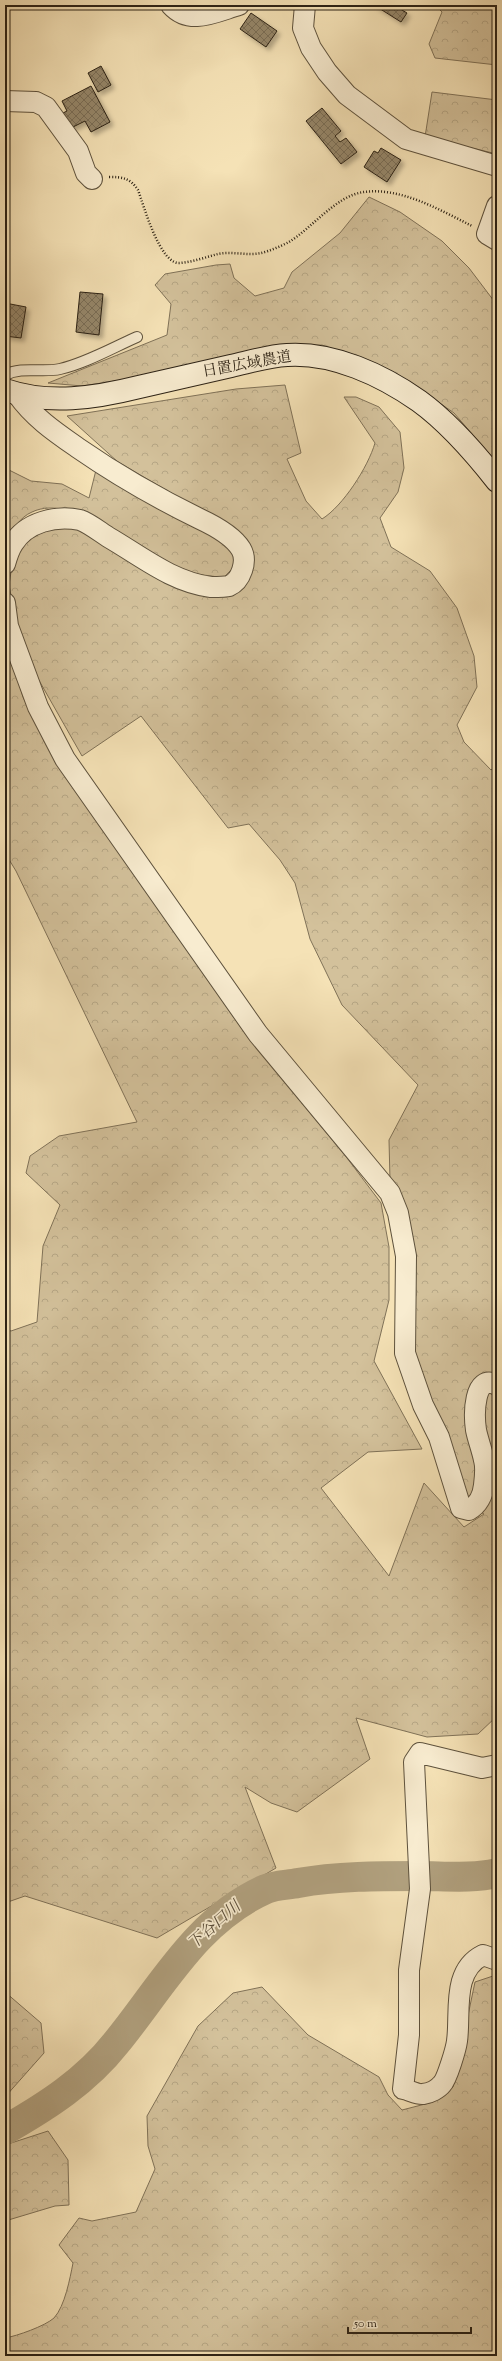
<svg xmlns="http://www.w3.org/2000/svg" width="502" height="2361" font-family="'Sorts Mill Goudy','Noto Serif JP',serif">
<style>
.forest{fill:url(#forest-crowns);stroke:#807258}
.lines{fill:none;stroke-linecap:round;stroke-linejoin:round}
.river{stroke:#b1a17f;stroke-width:30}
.building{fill:url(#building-cross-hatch);stroke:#2c2215;filter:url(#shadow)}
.lane-casing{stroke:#5e523d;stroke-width:12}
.street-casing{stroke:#5e523d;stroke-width:22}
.secondary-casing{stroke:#2c2215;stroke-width:24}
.path{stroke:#2c2215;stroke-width:2.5;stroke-dasharray:1 2;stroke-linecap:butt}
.lane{stroke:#f8ecd0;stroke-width:10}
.street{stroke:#f8ecd0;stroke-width:20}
.secondary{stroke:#f8ecd0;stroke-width:22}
.labels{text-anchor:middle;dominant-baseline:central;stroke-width:3.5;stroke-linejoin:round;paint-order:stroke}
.street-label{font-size:15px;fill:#2c2215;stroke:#f8ecd0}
.water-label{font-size:16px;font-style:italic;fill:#5b4e3a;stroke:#f8ecd0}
</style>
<defs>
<pattern id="forest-crowns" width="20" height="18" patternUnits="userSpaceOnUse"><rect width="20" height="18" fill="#d3c19b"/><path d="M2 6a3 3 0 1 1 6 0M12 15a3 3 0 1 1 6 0" fill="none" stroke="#b5a685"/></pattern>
<pattern id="building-cross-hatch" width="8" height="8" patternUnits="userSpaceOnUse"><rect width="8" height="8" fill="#958669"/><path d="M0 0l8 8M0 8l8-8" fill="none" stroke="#7a6d55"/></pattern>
<filter id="shadow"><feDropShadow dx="3.5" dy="3.5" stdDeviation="2" flood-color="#0004"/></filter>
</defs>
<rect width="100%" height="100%" fill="#f5e2b6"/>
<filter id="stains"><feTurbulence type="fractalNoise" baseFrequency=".005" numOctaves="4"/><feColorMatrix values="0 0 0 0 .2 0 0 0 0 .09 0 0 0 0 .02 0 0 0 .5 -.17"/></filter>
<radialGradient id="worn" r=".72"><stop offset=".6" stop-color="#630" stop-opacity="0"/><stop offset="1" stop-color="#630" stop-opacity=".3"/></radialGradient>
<g class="forest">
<polygon points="435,5 497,5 497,65 435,58 429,44 442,12"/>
<polygon points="432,92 497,100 497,154 425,137"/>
<polygon points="369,197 400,212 442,241 469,268 497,305 497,463 454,413 405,379 362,359 322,345 269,347 141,377 82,386 48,383 167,335 171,304 155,285 165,274 216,265 230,264 234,278 255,296 284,288 292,272 340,233"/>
<path d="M285,385L301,453L287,459L306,501L322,519C343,506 368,467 375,443L344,397H356L379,407L400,432L404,468L398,492L380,518L391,547L430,571L457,608L474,656L477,687L457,725L464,742L491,770L497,764V1716L478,1734L427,1737L356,1718L370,1759L297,1812L271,1803L245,1787L276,1868L157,1938L25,1896L5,1903V1329L11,1331L37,1322L43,1246L60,1205L26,1173L30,1156L59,1136L137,1122L16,871L5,853V633L23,697L56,763L247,1036L347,1158L381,1203L389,1247V1300L374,1361L422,1449L368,1452L321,1488L389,1576L424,1483L464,1527L484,1514L462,1501L398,1357L416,1295L413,1246L390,1180L389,1140L418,1085L342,1005L310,939L295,883L280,860L249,824L228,828L141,716L82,756L24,654L17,626L9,585L13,559L26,540L41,529L79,526L206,595L253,565L216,519L118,462L67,416L236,389Z"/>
<path d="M5,468L31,481L62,484L89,498L96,470L221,538L234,552V567L223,578C210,575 193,575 181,570C143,553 74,492 32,512C20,517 13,530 5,540Z"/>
<path d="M493,1976L497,1980V2356H5V2338C17,2336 45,2326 54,2318C65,2306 70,2278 73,2263L59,2245L79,2218L92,2221L136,2212L155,2169L148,2146L147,2116L198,2026L233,1993L262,1987L308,2035L379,2077L388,2095L402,2110L433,2102L453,2087L475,1982Z"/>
<polygon points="5,1992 41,2023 44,2053 5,2097"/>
<polygon points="48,2131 68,2160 69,2205 55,2206 5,2221 5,2145"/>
</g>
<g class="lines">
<path class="river" d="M5,2130C47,2106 86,2081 116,2043C162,1987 196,1920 266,1889C275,1885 288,1885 298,1883C337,1876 379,1876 419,1876C445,1876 472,1879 497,1873"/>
</g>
<g class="building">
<polygon points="374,5 398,5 397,7 407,13 401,22"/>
<polygon points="251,13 277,31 266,47 240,29"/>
<polygon points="101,66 111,85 98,92 88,73"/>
<polygon points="91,86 110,122 91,132 85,121 69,129 61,114 67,111 62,101"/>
<polygon points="322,108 341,131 335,136 340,142 346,138 357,152 341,164 306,121"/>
<polygon points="381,148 401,160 387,182 364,167 374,151 378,153"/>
<polygon points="80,292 103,294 99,335 76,332"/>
<polygon points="5,303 26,307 21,338 5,336"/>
</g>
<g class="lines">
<defs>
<path id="lane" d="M5,375C22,366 42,373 60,369C86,363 112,348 137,337"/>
<g id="street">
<path d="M171,5C190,26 215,12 239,5"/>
<polyline points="305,5 303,28 311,48 327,72 347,95 406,139 497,166"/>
<polyline points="5,101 36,102 46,107 78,151 86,173 92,179"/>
<polyline points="497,206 487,234 497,240"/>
<path d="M5,564C7,557 9,550 13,544C26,522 56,515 80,520C89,523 100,532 108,537C141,556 172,582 211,587C215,587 225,587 229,586C241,581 248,561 241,549C233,536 215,526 200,519C157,498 117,475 78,448C55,432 33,417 17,394"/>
<path d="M5,603L8,626L38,707L65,759L258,1034L390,1193L398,1213L406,1256L405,1353L423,1405L439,1437L461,1508L469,1510C478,1505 483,1495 484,1485C485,1477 486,1467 484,1460C482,1450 478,1440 476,1430C474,1416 473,1372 497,1385"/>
<path d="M497,1765L482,1768L420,1753L414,1762L420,1889L409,1970V2035L403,2089C409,2090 418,2095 423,2094C430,2093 438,2089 442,2084C447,2079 456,2049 457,2041C461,2013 451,1971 483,1955L497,1960"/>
</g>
<path id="secondary" d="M5,390C49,405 95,398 139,387C170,380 200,373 231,366C249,362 268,356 287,355C333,352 382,375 419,401C448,422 475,453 497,481"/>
</defs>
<use href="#lane" class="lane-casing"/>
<use href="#street" class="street-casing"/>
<use href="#secondary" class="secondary-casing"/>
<path class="path" d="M109,177C123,177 130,178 138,190C144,206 160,265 180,263C193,262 206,257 218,254C232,251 248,256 261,253C270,251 281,246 289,242C312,228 337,195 364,192C401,187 440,210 472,226"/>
<use href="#lane" class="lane"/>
<use href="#street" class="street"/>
<use href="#secondary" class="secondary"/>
</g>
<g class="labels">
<g class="street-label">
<text transform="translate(247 365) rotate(-10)">日置広域農道</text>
</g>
<g class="water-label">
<text transform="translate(215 1926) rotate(-41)">下谷口川</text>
</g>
</g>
<rect width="502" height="2361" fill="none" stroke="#f5e2b6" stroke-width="20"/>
<rect x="6" y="6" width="490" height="2349" fill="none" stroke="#2c2215" stroke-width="2"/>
<rect x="10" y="10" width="482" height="2341" fill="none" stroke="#2c2215"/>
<path d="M348 2327v6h123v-6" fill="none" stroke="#2c2215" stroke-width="2"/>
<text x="354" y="2327" font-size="12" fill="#2c2215" stroke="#f8ecd0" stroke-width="3" paint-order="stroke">50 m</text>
<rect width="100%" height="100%" filter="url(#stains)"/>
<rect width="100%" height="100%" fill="url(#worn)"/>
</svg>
